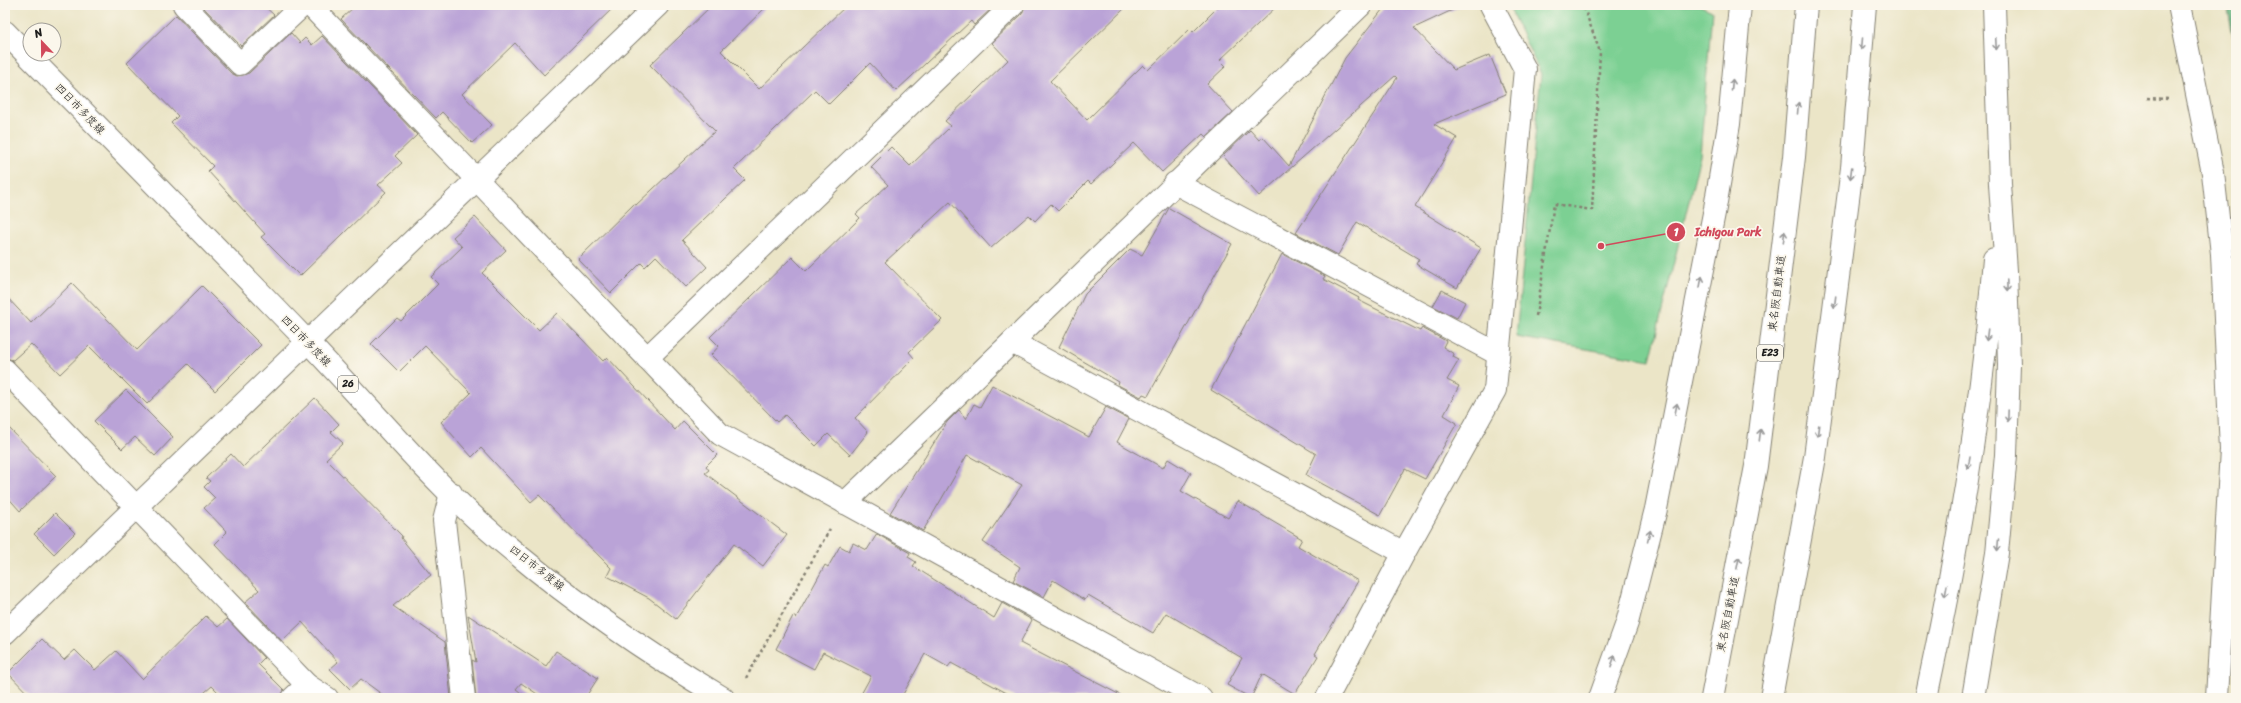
<svg xmlns="http://www.w3.org/2000/svg" width="2241" height="703" font-family="Sriracha,'Klee One',sans-serif">
<style>
.green{fill:#7bd093;stroke:#4c7658}
.forest{fill:#64b27d;stroke:#40674c}
.building{fill:#baa3d7}
.lines{fill:none;stroke-linecap:round;stroke-linejoin:round}
.minor-casing{stroke:#848072;stroke-width:24}
.primary-casing{stroke:#848072;stroke-width:24}
.motorway-casing{stroke:#848072;stroke-width:24}
.path{stroke:#848072;stroke-width:2.5;stroke-dasharray:3 3;stroke-linecap:butt}
.minor{stroke:#fff;stroke-width:22}
.primary{stroke:#fff;stroke-width:22}
.motorway{stroke:#fff;stroke-width:22}
.oneway{stroke:#999}
.labels{text-anchor:middle;dominant-baseline:central;stroke-width:3.5;stroke-linejoin:round;paint-order:stroke}
.shield{fill:#fbf7ec;stroke:#5f5e5a;stroke-width:1}
.shield-label{font-size:10px;font-weight:bold;fill:#1c1c1c}
.street-label{font-size:11px;fill:#1c1c1c;stroke:#fbf7ec}
.leader{fill:none;stroke:#d1495b;stroke-width:1.5}
.callout-dot{fill:#d1495b;stroke:#fbf7ec;stroke-width:1.5}
.mark-label{font-size:12px;text-anchor:middle;font-weight:bold;fill:#fff}
.callout-label{font-size:12px;text-anchor:middle;font-weight:bold;fill:#d1495b;stroke:#fbf7ec;stroke-width:3.5;stroke-linejoin:round;paint-order:stroke}
</style>
<rect width="100%" height="100%" fill="#fbf7ec"/>
<filter id="ink" filterUnits="userSpaceOnUse"><feTurbulence type="fractalNoise" baseFrequency=".025" numOctaves="2"/><feDisplacementMap in="SourceGraphic" scale="8" xChannelSelector="R" yChannelSelector="G"/><feConvolveMatrix kernelMatrix="1 2 1 2 8 2 1 2 1" color-interpolation-filters="sRGB"/></filter>
<filter id="wash" filterUnits="userSpaceOnUse"><feTurbulence type="fractalNoise" baseFrequency=".012" numOctaves="4" result="noise"/><feDisplacementMap in="SourceGraphic" scale="16" xChannelSelector="R" yChannelSelector="G"/><feGaussianBlur stdDeviation="0.9" result="paint"/><feColorMatrix in="noise" values="0 0 0 0 0 0 0 0 0 0 0 0 0 0 0 0 0 1.4 0 .05"/><feComposite in="paint" operator="in"/></filter>
<g filter="url(#wash)">
<rect width="100%" height="100%" fill="#ebe5c7"/>
<polygon class="green" points="1508,5 1699,5 1712,11 1700,156 1650,360 1516,337 1541,74"/>
<polygon class="forest" points="2227,5 2236,5 2236,51"/>
<g id="blocks">
<g class="building">
<polygon points="201,5 263,5 274,15 241,46"/>
<polygon points="356,5 616,5 544,75 515,43 462,94 492,125 472,143 442,112 436,118 341,19"/>
<polygon points="712,5 768,5 721,51 759,89 847,5 995,5 974,25 971,21 896,91 870,63 829,104 815,90 734,169 745,180 682,240 707,267 686,287 656,256 645,267 641,263 611,293 578,259 634,204 636,205 715,131 650,65"/>
<polygon points="1025,5 1128,5 1050,81 1087,120 1143,65 1148,70 1190,29 1193,32 1220,5 1278,5 1220,60 1226,66 1207,84 1233,112 1206,137 1203,134 1162,172 1134,143 1091,184 1088,181 1058,211 1051,204 1035,221 1029,215 991,248 950,202 885,262 942,320 909,352 914,358 855,418 868,432 850,455 828,434 816,446 785,415 777,422 711,355 719,346 710,337 792,257 806,271 860,218 856,214 888,185 871,167 891,147 910,166 951,126 945,121 1008,60 992,43 1022,14"/>
<polygon points="1386,5 1463,5 1414,28 1454,70 1490,55 1506,94 1434,124 1457,138 1415,207 1481,248 1457,288 1416,264 1419,259 1357,222 1338,255 1296,233 1397,78 1395,76 1259,196 1223,156 1250,130 1259,140 1263,137 1289,166 1345,58"/>
<polygon points="176,15 231,73 237,76 249,73 291,33 300,43 305,38 312,45 322,36 417,135 395,156 402,163 378,185 386,192 300,276 261,237 265,234 208,171 213,166 171,123 178,116 127,63"/>
<polygon points="1169,208 1232,244 1148,396 1143,394 1141,397 1118,385 1119,382 1059,347 1085,294 1130,249 1142,255"/>
<polygon points="475,217 506,250 482,273 539,330 557,313 603,361 607,357 675,430 683,421 717,455 706,466 709,470 705,473 787,535 763,566 734,544 676,619 649,598 607,576 611,568 539,495 531,502 481,448 472,457 441,422 471,393 425,346 399,372 371,344 397,318 401,321 438,284 431,277 462,247 453,237"/>
<polygon points="1282,254 1325,276 1323,279 1359,298 1358,300 1420,331 1422,328 1446,341 1443,347 1454,354 1453,357 1459,360 1447,380 1459,386 1444,415 1457,423 1425,479 1405,469 1380,515 1306,475 1316,454 1211,390"/>
<polygon points="72,283 137,350 202,286 261,345 215,391 188,364 147,404 89,346 60,374 31,344 13,360 5,358 5,295 31,323"/>
<polygon points="1442,290 1465,302 1457,318 1433,306"/>
<polygon points="992,385 1089,437 1106,407 1129,419 1117,442 1163,468 1168,459 1191,473 1181,491 1228,518 1238,501 1302,539 1298,546 1358,581 1315,654 1318,656 1295,694 1262,674 1251,698 1227,685 1242,658 1166,613 1153,633 1088,595 1085,600 1053,580 1044,597 1013,581 1020,567 983,542 1022,485 967,455 923,531 890,513 947,422 959,410 966,419 974,404 980,407"/>
<polygon points="126,390 173,437 155,456 135,437 122,449 94,421"/>
<polygon points="315,398 339,424 331,432 343,443 326,459 402,536 401,538 431,575 393,606 445,642 451,698 387,698 361,679 350,689 330,669 338,662 302,622 282,641 245,602 259,590 215,544 227,532 204,508 215,498 204,487 210,481 206,478 231,454 243,467"/>
<polygon points="5,424 56,476 20,511 5,494"/>
<polygon points="55,513 75,533 54,554 34,534"/>
<polygon points="877,534 910,553 908,557 916,562 913,566 994,618 1002,603 1032,620 1020,643 1126,698 1016,698 951,663 948,667 925,654 901,698 859,698 871,676 823,652 814,669 776,649 793,616 796,618 825,565 828,567 840,546 849,551 853,543 867,550"/>
<polygon points="468,615 546,666 556,651 598,678 585,698 543,698 521,683 516,689 528,698 476,698 472,660 476,662"/>
<polygon points="206,616 218,627 227,619 264,658 258,664 284,690 281,698 224,698 212,686 198,698 32,698 8,673 42,639 64,660 75,650 95,670 116,651 142,679"/>
</g>
</g>
</g>
<g filter="url(#ink)">
<use href="#blocks" fill-opacity="0" stroke="#848072" stroke-width="1"/>
<g class="lines">
<defs>
<g id="minor">
<polyline points="184,5 240,64 303,5"/>
<polyline points="310,5 720,434 1201,698"/>
<polyline points="2179,5 2213,173 2222,254 2231,450 2217,698"/>
<polyline points="1175,183 1498,354"/>
<polyline points="1012,342 1404,553"/>
<polyline points="647,358 1013,5"/>
<polyline points="5,370 307,685 327,698"/>
<polyline points="451,493 444,521 464,698"/>
<polyline points="845,503 1361,5"/>
<polyline points="5,633 658,5"/>
<polyline points="293,698 307,685"/>
<polyline points="1327,698 1404,553 1495,390 1525,69 1491,5"/>
</g>
<path id="primary" d="M5,32C105,134 206,236 305,339C364,400 421,469 483,525C556,590 639,648 723,698"/>
<g id="motorway">
<polyline points="1600,698 1627,623 1656,509 1715,208 1729,124 1740,5"/>
<polyline points="1712,698 1756,466 1794,157 1806,5"/>
<polyline points="1771,698 1815,457 1852,168 1865,5"/>
<path d="M1926,698C1957,554 1982,406 1994,259"/>
<polyline points="1973,698 1997,553 2006,455 2009,365 2006,271 2000,184 1994,5"/>
</g>
</defs>
<use href="#minor" class="minor-casing"/>
<use href="#primary" class="primary-casing"/>
<use href="#motorway" class="motorway-casing"/>
<g class="path">
<polyline points="2147,98 2169,99"/>
<polyline points="1536,316 1554,204 1592,210 1600,52 1583,5"/>
<polyline points="746,678 831,527"/>
</g>
<use href="#minor" class="minor"/>
<use href="#primary" class="primary"/>
<use href="#motorway" class="motorway"/>
</g>
<defs><path id="oneway-shaft" d="M-6 0H5M1.5-3L5.5 0L1.5 3" fill="none" stroke-width="1.6" stroke-linecap="round" stroke-linejoin="round"/></defs>
<g class="oneway">
<use href="#oneway-shaft" transform="translate(1862 44) rotate(95)"/>
<use href="#oneway-shaft" transform="translate(1996 44) rotate(87)"/>
<use href="#oneway-shaft" transform="translate(1732 85) rotate(-85)"/>
<use href="#oneway-shaft" transform="translate(1798 108) rotate(-85)"/>
<use href="#oneway-shaft" transform="translate(1851 173) rotate(97)"/>
<use href="#oneway-shaft" transform="translate(1784 237) rotate(-83)"/>
<use href="#oneway-shaft" transform="translate(1701 282) rotate(-79)"/>
<use href="#oneway-shaft" transform="translate(2007 286) rotate(88)"/>
<use href="#oneway-shaft" transform="translate(1835 302) rotate(97)"/>
<use href="#oneway-shaft" transform="translate(1987 335) rotate(97)"/>
<use href="#oneway-shaft" transform="translate(1676 409) rotate(-79)"/>
<use href="#oneway-shaft" transform="translate(2008 416) rotate(92)"/>
<use href="#oneway-shaft" transform="translate(1818 431) rotate(97)"/>
<use href="#oneway-shaft" transform="translate(1760 435) rotate(-83)"/>
<use href="#oneway-shaft" transform="translate(1969 463) rotate(100)"/>
<use href="#oneway-shaft" transform="translate(1649 536) rotate(-76)"/>
<use href="#oneway-shaft" transform="translate(1998 545) rotate(95)"/>
<use href="#oneway-shaft" transform="translate(1738 563) rotate(-79)"/>
<use href="#oneway-shaft" transform="translate(1946 591) rotate(100)"/>
<use href="#oneway-shaft" transform="translate(1613 661) rotate(-70)"/>
</g>
</g>
<g class="labels">
<g class="shield">
<rect x="1757" y="345" width="26" height="16" rx="3"/>
<rect x="338" y="376" width="20" height="16" rx="3"/>
</g>
<g class="shield-label">
<text x="1770" y="353">E23</text>
<text x="348" y="384">26</text>
</g>
<g class="street-label">
<text transform="translate(80 109) rotate(46)">四日市多度線</text>
<text transform="translate(1777 293) rotate(-83)">東名阪自動車道</text>
<text transform="translate(306 341) rotate(46)">四日市多度線</text>
<text transform="translate(537 568) rotate(38)">四日市多度線</text>
<text transform="translate(1728 614) rotate(-79)">東名阪自動車道</text>
</g>
</g>
<path class="leader" d="M1601 246L1676 232"/>
<g class="callout-dot">
<circle cx="1601" cy="246" r="4"/>
<circle cx="1676" cy="232" r="10"/>
</g>
<g class="mark-label">
<text x="1676" y="236">1</text>
</g>
<g class="callout-label">
<text x="1728" y="236">Ichigou Park</text>
</g>
<rect width="2241" height="703" fill="none" stroke="#fbf7ec" stroke-width="20"/>
<g transform="translate(42 42) rotate(338)"><circle r="19" fill="#fbf7ec" stroke="#a29f99"/>
<path d="M0-3L7 15L0 10L-7 15Z" fill="#d1495b"/>
<text y="-6" font-size="11" font-weight="bold" text-anchor="middle" fill="#1c1c1c">N</text>
</g>
</svg>
